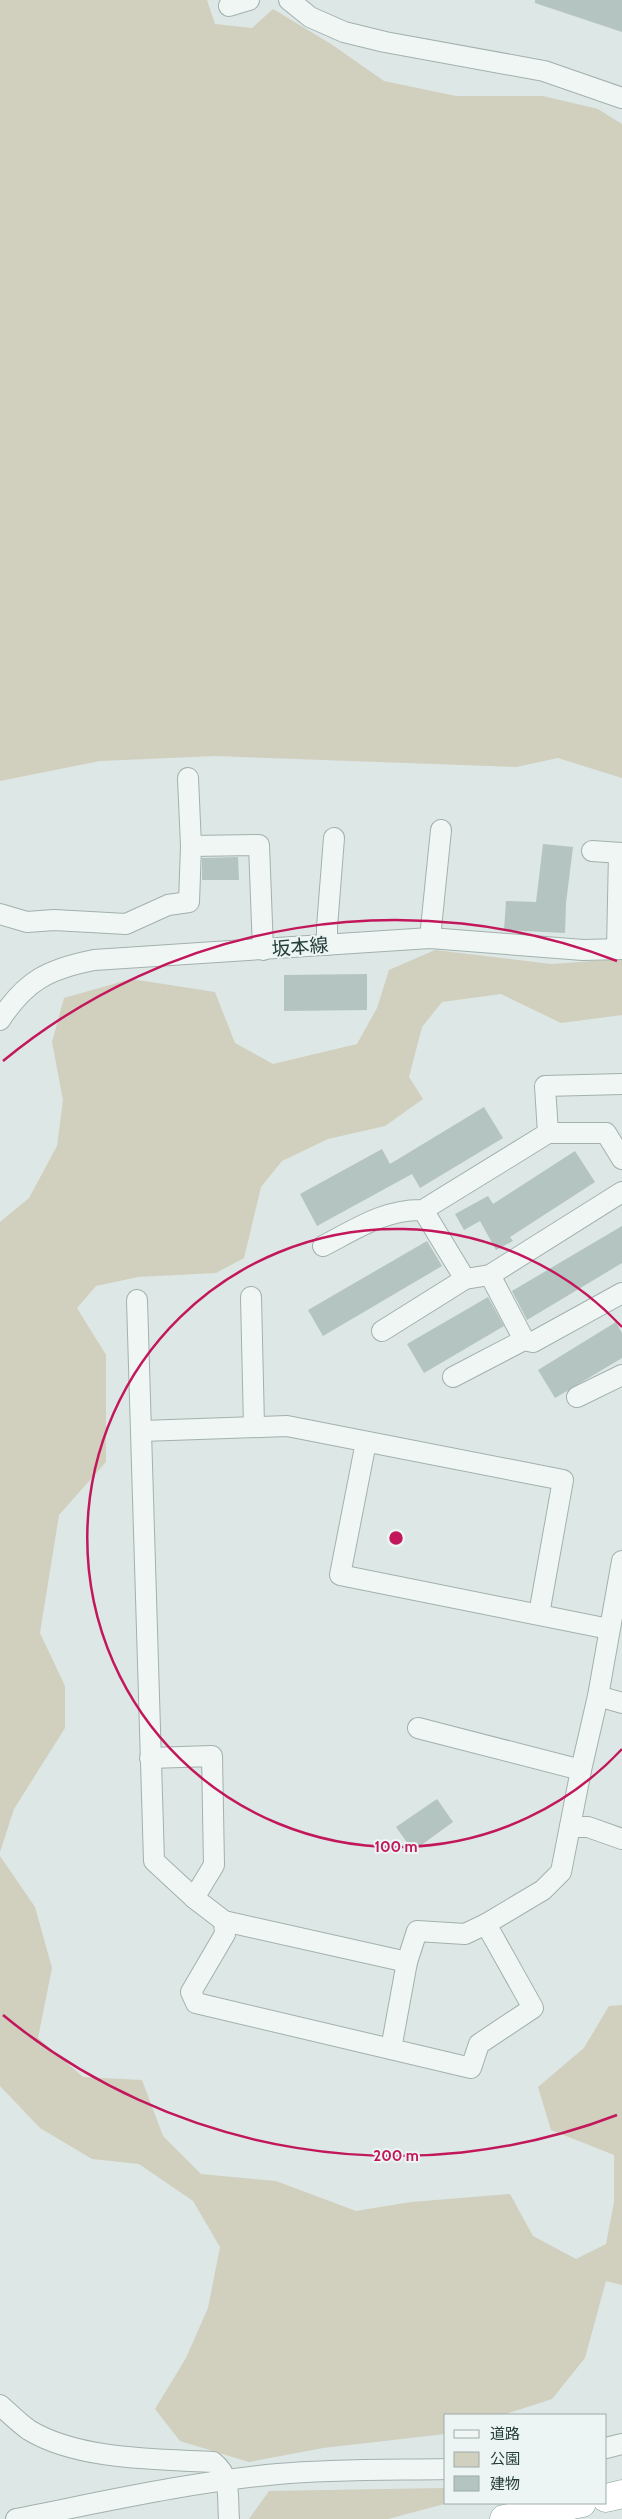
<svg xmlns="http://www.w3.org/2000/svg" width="622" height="2519" font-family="Cabin,'Noto Sans JP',sans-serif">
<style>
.green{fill:#d1cfbe}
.building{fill:#b4c4c1}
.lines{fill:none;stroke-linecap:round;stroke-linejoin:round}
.minor-casing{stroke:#a2b1ae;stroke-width:22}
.highway-casing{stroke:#849e98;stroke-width:29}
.minor{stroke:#f0f6f4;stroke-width:20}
.highway{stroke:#fff;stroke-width:28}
.ring{fill:none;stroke:#c2185b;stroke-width:2.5}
.labels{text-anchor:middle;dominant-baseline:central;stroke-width:4;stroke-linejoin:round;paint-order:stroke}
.street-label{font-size:19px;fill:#263e39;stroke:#ecf5f3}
.centre{fill:#c2185b;stroke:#ecf5f3;stroke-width:2.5}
.ring-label{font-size:15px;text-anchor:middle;font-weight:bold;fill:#c2185b;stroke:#ecf5f3;stroke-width:4;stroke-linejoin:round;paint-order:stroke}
</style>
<rect width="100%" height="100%" fill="#dde7e5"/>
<g class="green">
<polygon points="0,0 207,0 215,24 252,28 273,9 331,44 384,81 456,96 543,96 598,109 622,124 622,778 558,758 516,767 215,756 100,761 0,781"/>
<polygon points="435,950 551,964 622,959 622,1015 561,1023 501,994 442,1002 422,1027 409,1077 423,1099 385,1126 328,1139 282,1161 261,1187 244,1258 216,1273 138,1277 96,1286 77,1308 106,1355 106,1462 59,1515 40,1633 65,1686 65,1728 14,1809 0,1852 0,1222 29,1198 57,1146 63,1100 52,1042 64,998 131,979 215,992 235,1043 273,1064 357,1044 377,1008 389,970"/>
<polygon points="0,1856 35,1907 52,1968 38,2038 83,2077 142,2080 163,2136 201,2174 276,2181 356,2211 411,2202 510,2194 533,2236 576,2259 606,2244 614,2202 614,2155 551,2130 538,2087 584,2048 609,2006 622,2005 622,2285 606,2281 585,2358 552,2399 503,2415 446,2415 445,2434 323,2448 249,2462 180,2441 155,2409 186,2358 208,2308 220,2247 193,2201 139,2164 92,2159 40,2128 0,2086"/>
<polygon points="444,2488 446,2503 448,2503 388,2519 249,2519 269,2491"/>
</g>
<g class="building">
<polygon points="535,0 622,0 622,32 535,3"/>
<polygon points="543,844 573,847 566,903 565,933 504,930 506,901 536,902"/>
<polygon points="238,857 239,880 202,880 202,858"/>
<polygon points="367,974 367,1010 284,1011 284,975"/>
<polygon points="484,1107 503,1138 420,1188 412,1174 317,1226 300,1194 382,1149 390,1164"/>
<polygon points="575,1151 595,1182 510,1237 513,1241 496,1250 480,1221 464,1230 455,1214 488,1196 493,1204"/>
<polygon points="622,1226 622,1263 527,1320 512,1291"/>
<polygon points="427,1241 442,1266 323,1336 308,1310"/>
<polygon points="488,1297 504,1326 424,1373 407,1344"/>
<polygon points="616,1322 622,1333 622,1358 555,1398 538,1370"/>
<polygon points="437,1799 453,1822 413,1851 396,1827"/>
</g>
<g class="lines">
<defs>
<g id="minor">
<polyline points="289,0 310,17 344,32 385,42 544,71 622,98"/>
<polyline points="229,6 249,0"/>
<polyline points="191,846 259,845 263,950"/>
<polyline points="592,851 622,853"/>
<polyline points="0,914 27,922 54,920 126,924 168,905 189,902 191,846 188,778"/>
<polyline points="430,938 441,830"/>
<polyline points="327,945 327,927 334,838"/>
<polyline points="617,949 619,853"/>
<path d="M0,1020C26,980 49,969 94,960L430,938L583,950L622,949"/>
<polyline points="548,1133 545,1086 622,1084"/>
<polyline points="423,1210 465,1279"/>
<path d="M323,1246C356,1229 385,1209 423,1210L548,1133H606L622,1159"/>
<polyline points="490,1275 524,1340"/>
<polyline points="251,1297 254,1426"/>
<polyline points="137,1300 154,1861 194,1898 224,1921 407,1962"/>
<polyline points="382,1331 465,1279 490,1275 622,1192"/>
<polyline points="453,1377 524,1340 533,1342 622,1293"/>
<polyline points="577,1397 622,1375"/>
<polyline points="142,1431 287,1426 563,1480 539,1614"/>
<polyline points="366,1442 340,1575 609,1629"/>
<polyline points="598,1696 622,1703"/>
<polyline points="418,1728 581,1770"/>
<polyline points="150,1758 212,1756 214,1865 194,1898"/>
<polyline points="570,1827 588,1827 622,1839"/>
<polyline points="224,1921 225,1934 191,1992 196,2003 471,2068 479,2044 533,2008 486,1924"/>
<polyline points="391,2049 407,1962 417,1931 465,1934 486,1924 543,1890 561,1872 581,1770 598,1696 622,1561"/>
<path d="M0,2405C9,2413 19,2423 29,2430C78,2460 157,2459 213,2462C232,2477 227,2496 229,2519"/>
<polyline points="606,2448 622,2444"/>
<path d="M16,2519C103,2502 190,2482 278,2474C334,2469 390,2470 446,2469"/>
</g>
<g id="highway">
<polyline points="606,2498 622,2494"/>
<polyline points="504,2519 582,2503"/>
</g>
</defs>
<use href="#minor" class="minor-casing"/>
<use href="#highway" class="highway-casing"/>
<use href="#minor" class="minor"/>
<use href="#highway" class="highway"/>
</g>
<g class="ring">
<path d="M622 1749A309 309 0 1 1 622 1327"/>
<path d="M617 2115A618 618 0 0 1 3 2015M3 1061A618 618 0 0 1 617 961"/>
</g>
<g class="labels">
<g class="street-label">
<text transform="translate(300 947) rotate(-5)">坂本線</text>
</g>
</g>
<circle cx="396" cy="1538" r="8" class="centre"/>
<g class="ring-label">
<text x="396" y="1852">100 m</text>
<text x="396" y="2161">200 m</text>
</g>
<rect x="444" y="2414" width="162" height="90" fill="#ecf5f3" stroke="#9daca9"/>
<rect x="454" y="2430" width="25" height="8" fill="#f0f6f4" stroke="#9daca9"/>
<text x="490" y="2439" font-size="15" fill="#263e39">道路</text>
<rect x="454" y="2452" width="25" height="15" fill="#d1cfbe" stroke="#9daca9"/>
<text x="490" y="2464" font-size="15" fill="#263e39">公園</text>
<rect x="454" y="2476" width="25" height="15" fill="#b4c4c1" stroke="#9daca9"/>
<text x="490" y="2489" font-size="15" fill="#263e39">建物</text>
</svg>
